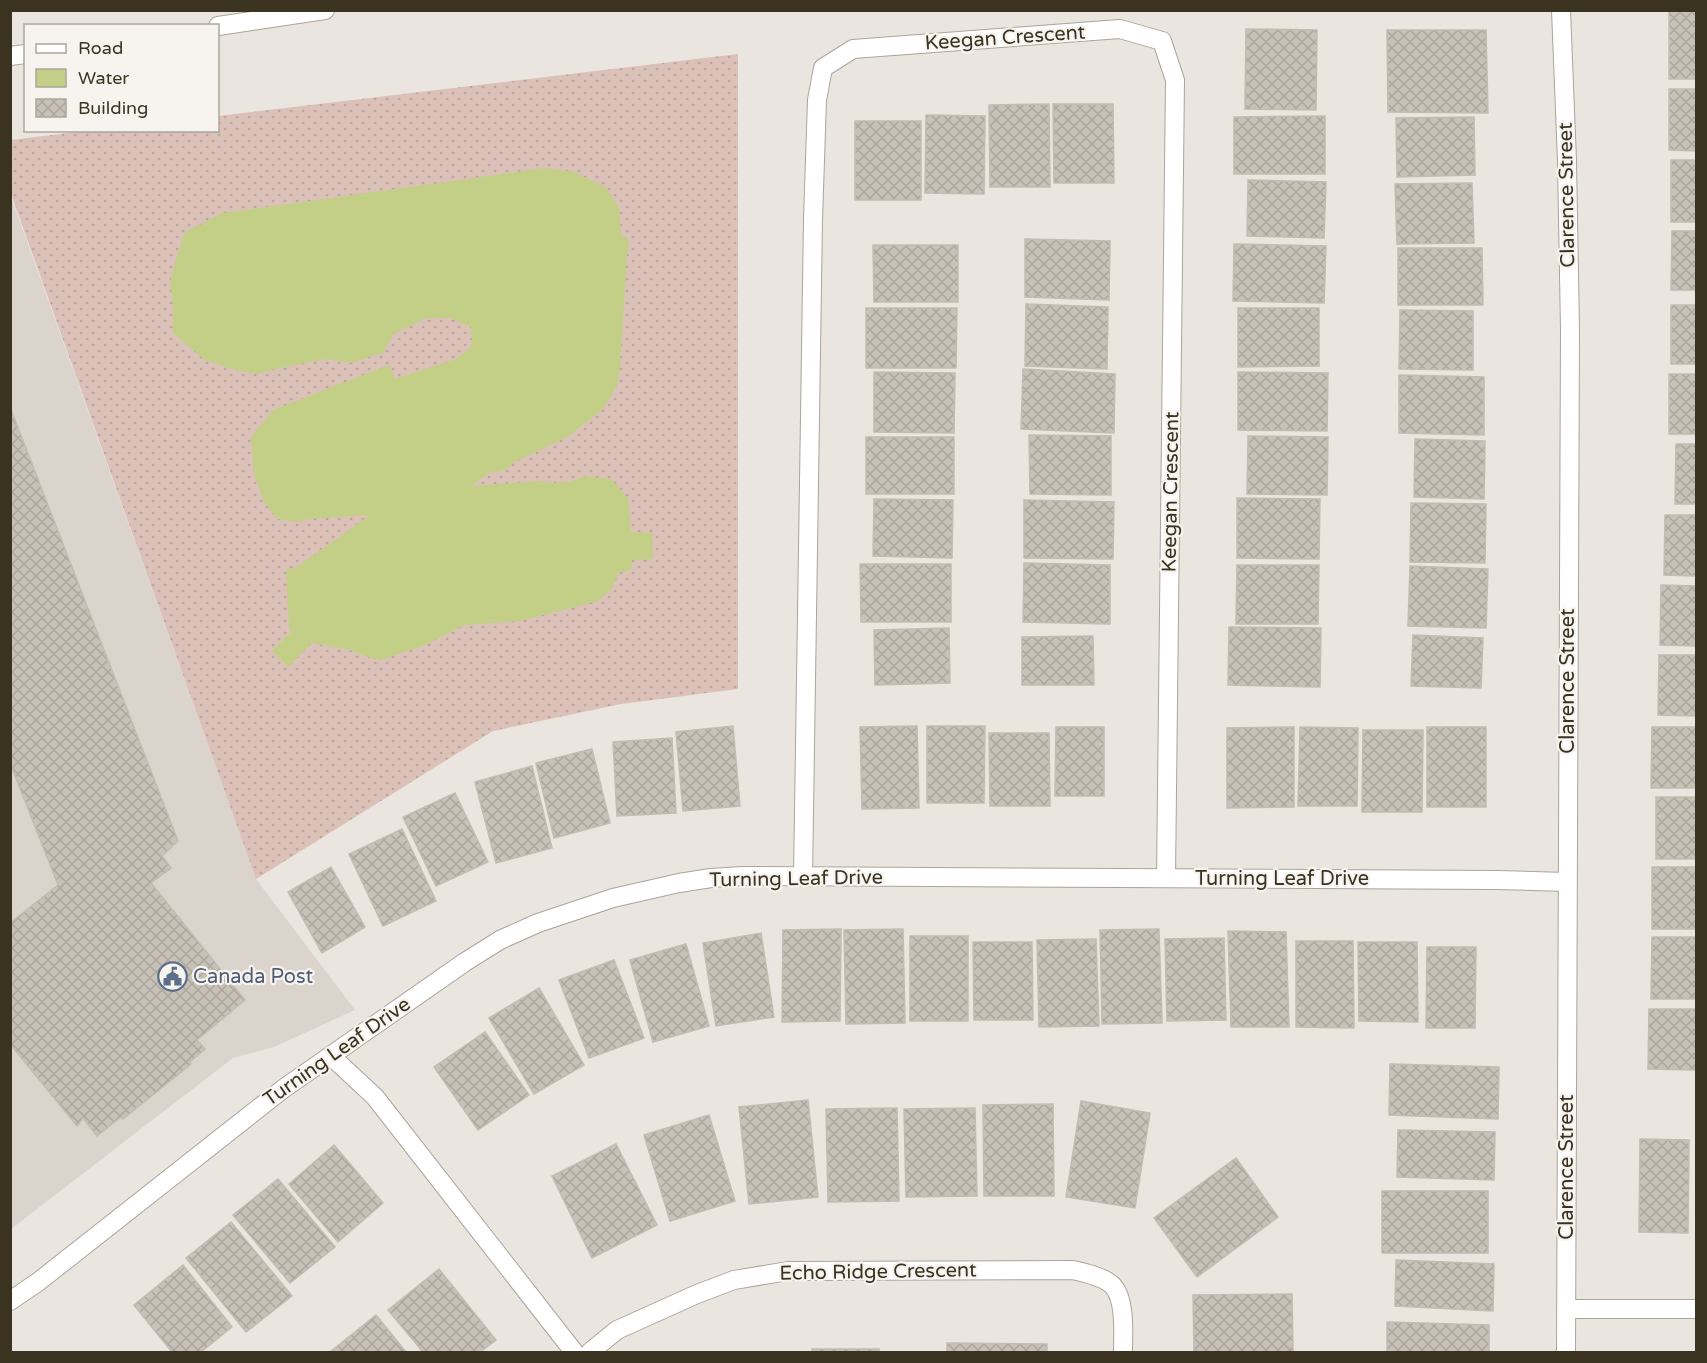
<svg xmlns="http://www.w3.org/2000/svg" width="1707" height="1363" font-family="'Varela Round',sans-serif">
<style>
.built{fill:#dad4cd}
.grass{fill:url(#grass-dots)}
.water{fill:#c3cf86}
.building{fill:url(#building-cross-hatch);stroke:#c3bcb1;stroke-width:1.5}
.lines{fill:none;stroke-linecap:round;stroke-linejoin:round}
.minor-casing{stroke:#aaa59a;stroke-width:20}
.secondary-casing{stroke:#aca595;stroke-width:20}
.minor{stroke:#fff;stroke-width:18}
.secondary{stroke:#fff;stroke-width:18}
.labels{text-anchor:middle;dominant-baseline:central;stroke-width:4.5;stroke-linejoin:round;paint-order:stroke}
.street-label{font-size:20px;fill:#393320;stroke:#f7f3ef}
.service-label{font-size:20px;fill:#4e5e75;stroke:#f7f3ef;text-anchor:start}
</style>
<defs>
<pattern id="grass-dots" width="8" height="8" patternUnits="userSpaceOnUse" patternTransform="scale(1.5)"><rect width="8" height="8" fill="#dbc1b7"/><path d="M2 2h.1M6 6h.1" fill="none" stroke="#bda69d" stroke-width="1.8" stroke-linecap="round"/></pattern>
<pattern id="building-cross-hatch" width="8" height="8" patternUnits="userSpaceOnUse" patternTransform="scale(1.5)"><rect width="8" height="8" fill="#c7c1b7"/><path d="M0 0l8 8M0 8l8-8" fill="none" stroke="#aca69d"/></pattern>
</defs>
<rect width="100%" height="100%" fill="#eae5de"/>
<polygon class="built" points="10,194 256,879 355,1010 274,1047 233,1058 11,1229"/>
<polygon class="grass" points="738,54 738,689 621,704 493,731 256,879 11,194 11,140 93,130 218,130 218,116"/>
<polygon class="water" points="545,168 574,172 605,187 619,207 621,235 627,238 629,244 627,255 620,367 617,386 603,409 569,436 514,462 506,470 489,473 471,486 541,481 550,483 567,482 586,476 611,479 628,498 631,532 652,533 653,559 632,560 631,570 618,573 612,589 598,601 519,621 464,625 425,645 381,660 367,657 350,650 312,643 288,667 272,651 291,632 289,627 286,570 297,567 370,515 307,519 300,522 277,519 264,502 254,474 251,437 273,410 389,365 395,379 456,359 472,346 471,327 450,318 427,318 393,334 384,352 351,363 326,359 275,369 257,374 232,369 205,360 173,333 173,306 170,282 184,233 223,213"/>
<g class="building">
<rect x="1669" y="10" width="27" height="69"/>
<polygon points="1246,29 1317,30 1316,110 1245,109"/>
<polygon points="1387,30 1486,30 1488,113 1388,112"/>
<polygon points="1669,89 1696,89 1696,151 1669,150"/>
<polygon points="1049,104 1050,187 990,187 989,105"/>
<polygon points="1053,104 1113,104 1114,183 1054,183"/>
<polygon points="926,115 985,116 984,194 925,193"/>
<polygon points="1325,116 1325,174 1234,174 1234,117"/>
<polygon points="1474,117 1475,175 1397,177 1396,118"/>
<rect x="855" y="121" width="66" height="79"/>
<rect x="1671" y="160" width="25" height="62"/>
<polygon points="1248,180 1326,182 1324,238 1247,236"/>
<polygon points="1472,183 1474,243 1397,244 1395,184"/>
<polygon points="1672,231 1696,231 1696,290 1671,290"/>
<polygon points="1025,239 1110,241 1109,300 1025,297"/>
<polygon points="1234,244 1326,246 1324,303 1233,301"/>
<polygon points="873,245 958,245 958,302 874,302"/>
<polygon points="1398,248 1482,248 1483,305 1398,305"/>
<polygon points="1026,304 1108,307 1107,369 1025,366"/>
<rect x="1671" y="305" width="25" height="59"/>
<polygon points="866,308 957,308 956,368 866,368"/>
<polygon points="1238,308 1319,308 1319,366 1238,367"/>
<polygon points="1400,310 1473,311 1473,370 1399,369"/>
<polygon points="1023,369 1115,374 1114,433 1021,429"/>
<polygon points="874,372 955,373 954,433 874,432"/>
<polygon points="1238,372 1328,373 1327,431 1238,430"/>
<rect x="1669" y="374" width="27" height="60"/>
<polygon points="1399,375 1484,377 1484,435 1399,433"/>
<polygon points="10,407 178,841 162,856 171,868 151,883 245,1000 197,1040 205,1049 190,1062 191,1064 123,1119 121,1117 97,1136 83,1118 77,1126 10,1044 10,923 58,885 10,763"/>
<polygon points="1029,435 1111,436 1111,495 1030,494"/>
<polygon points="1248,436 1328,437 1327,495 1247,494"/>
<rect x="866" y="437" width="88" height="57"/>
<polygon points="1415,439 1485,441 1484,499 1414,497"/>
<polygon points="1676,444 1696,444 1696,504 1675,504"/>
<polygon points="1237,498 1320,499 1319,559 1237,558"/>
<polygon points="874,499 953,500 952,558 873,556"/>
<polygon points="1024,500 1114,502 1113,559 1024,558"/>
<polygon points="1411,503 1486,504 1485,563 1410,562"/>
<polygon points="1665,515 1696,515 1696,576 1664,575"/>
<polygon points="1024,563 1110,565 1110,624 1023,622"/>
<polygon points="860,564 951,564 951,622 861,622"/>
<polygon points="1237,565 1319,565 1318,624 1236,624"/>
<polygon points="1410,566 1488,569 1486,628 1408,626"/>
<polygon points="1661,585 1696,586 1696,646 1660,645"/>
<polygon points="1229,627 1321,628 1320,687 1228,685"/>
<polygon points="949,628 950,683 875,685 874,630"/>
<polygon points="1413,635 1483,638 1481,688 1411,686"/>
<polygon points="1093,636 1094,685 1022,685 1022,637"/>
<polygon points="1659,655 1696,655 1696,716 1658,715"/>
<polygon points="733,726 740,806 683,811 676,732"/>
<polygon points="917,726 919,808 862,809 860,727"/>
<polygon points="927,726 985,726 984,803 927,803"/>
<polygon points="1056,727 1104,727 1104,796 1055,796"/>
<polygon points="1294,727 1294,807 1227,808 1227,728"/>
<polygon points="1300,727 1358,728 1357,806 1298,806"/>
<rect x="1427" y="727" width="59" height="80"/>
<polygon points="1652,727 1696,727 1696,788 1651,788"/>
<polygon points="1363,730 1423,730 1422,812 1362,812"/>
<polygon points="989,733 1049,733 1050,806 990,806"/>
<polygon points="672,738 676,813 617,816 613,742"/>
<polygon points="592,749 610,823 554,838 536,763"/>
<polygon points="532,766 552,848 496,863 475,782"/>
<polygon points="455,793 488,862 436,886 403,817"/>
<rect x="1656" y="797" width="40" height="62"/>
<polygon points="402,829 436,901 383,926 349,854"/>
<polygon points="331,867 365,927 322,953 288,892"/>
<rect x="1652" y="867" width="44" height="62"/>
<polygon points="841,929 840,1021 782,1022 783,930"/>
<polygon points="903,929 905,1023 846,1024 844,930"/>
<polygon points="1159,929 1162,1023 1102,1024 1100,930"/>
<polygon points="1228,931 1286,932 1289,1027 1231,1027"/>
<polygon points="761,933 774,1017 716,1026 703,943"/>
<rect x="910" y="936" width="58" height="85"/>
<polygon points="1652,937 1696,937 1696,999 1651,999"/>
<polygon points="1224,938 1226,1020 1167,1021 1165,939"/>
<polygon points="1096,939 1099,1026 1039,1027 1037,940"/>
<polygon points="1296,941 1353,941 1354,1028 1296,1027"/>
<polygon points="973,942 1032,942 1033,1020 974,1020"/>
<polygon points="1358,942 1417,942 1418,1022 1359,1021"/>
<polygon points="686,944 709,1026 653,1042 630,960"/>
<polygon points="1427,947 1476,947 1475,1028 1426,1028"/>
<polygon points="614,960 644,1038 589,1058 559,980"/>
<polygon points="539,988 584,1065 534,1094 489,1018"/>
<polygon points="1649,1009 1696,1009 1696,1070 1648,1069"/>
<polygon points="485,1032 529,1095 478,1130 434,1067"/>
<polygon points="1390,1064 1499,1067 1498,1119 1389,1115"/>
<polygon points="808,1100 818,1197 749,1204 739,1107"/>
<polygon points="1081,1101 1150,1113 1135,1208 1066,1197"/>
<polygon points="1053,1104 1054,1196 984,1196 983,1105"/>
<polygon points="897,1108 899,1201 828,1202 826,1109"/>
<polygon points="975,1108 977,1196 906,1197 904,1109"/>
<polygon points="709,1115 735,1201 670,1221 644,1135"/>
<polygon points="1398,1130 1495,1132 1494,1180 1397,1177"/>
<polygon points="1640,1139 1689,1140 1688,1233 1639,1232"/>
<polygon points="616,1144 657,1225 592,1258 552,1176"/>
<polygon points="334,1145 383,1203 338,1242 289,1184"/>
<polygon points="1236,1158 1278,1217 1197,1277 1154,1218"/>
<polygon points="278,1179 335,1247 290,1283 233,1215"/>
<rect x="1382" y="1191" width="106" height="62"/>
<polygon points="231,1222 292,1296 246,1332 186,1258"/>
<polygon points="1396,1260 1494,1264 1493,1311 1395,1306"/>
<polygon points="183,1265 232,1327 201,1352 172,1352 134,1305"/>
<polygon points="439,1269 496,1340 480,1352 423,1352 388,1310"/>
<polygon points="1292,1294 1293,1352 1194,1352 1193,1295"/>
<polygon points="376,1315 406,1352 330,1352"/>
<polygon points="1387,1322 1489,1325 1489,1352 1387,1352"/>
<polygon points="947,1343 1047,1344 1047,1352 947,1352"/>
<rect x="812" y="1349" width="67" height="3"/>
</g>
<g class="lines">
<defs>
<g id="minor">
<polyline points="1561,10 1567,161 1570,330 1566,1352"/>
<polyline points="803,877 813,220 817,100 823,68 853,49 1120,29 1162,41 1175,80 1166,878"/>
<polyline points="331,1056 375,1097 574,1352"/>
<polyline points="10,1301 38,1282 283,1089 465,962 500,940 538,923 613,898 679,883 711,878 742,876 1497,880 1567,882"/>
<polyline points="1567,1309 1696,1309"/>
<path d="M590,1352L617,1330L697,1294L734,1280L788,1271L1073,1270C1085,1273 1105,1277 1113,1286C1126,1300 1123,1335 1123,1352"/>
</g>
<g id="secondary">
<polyline points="218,26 325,10"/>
<polyline points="10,56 26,54"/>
</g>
</defs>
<use href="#minor" class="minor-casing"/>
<use href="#secondary" class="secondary-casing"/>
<use href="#minor" class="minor"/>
<use href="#secondary" class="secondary"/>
</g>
<defs>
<symbol id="civic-ring" viewBox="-11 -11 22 22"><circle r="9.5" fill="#f7f3ef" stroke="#5c6f8a" stroke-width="1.5"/><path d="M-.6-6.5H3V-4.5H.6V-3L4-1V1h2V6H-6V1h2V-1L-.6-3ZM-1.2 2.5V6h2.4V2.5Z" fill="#5c6f8a"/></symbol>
</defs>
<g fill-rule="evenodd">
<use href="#civic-ring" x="156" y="960" width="33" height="33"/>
</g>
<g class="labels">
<g class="street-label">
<text transform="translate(1005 38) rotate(-4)">Keegan Crescent</text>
<text transform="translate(1567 195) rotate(-91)">Clarence Street</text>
<text transform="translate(1171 492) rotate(-89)">Keegan Crescent</text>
<text transform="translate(1568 681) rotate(-90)">Clarence Street</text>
<text transform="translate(796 879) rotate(-1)">Turning Leaf Drive</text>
<text x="1282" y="879">Turning Leaf Drive</text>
<text transform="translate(337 1052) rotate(-35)">Turning Leaf Drive</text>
<text transform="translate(1567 1167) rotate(-90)">Clarence Street</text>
<text transform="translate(878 1272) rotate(-1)">Echo Ridge Crescent</text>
</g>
<g class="service-label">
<text x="193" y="977">Canada Post</text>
</g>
</g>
<rect width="1707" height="1363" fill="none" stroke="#393320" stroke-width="24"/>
<rect x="24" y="24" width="195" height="108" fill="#f7f3ef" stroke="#aba69c" stroke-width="1.5"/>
<rect x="36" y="44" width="30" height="9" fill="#ffffff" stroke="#aba69c" stroke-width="1.5"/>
<text x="78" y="54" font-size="18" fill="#393320">Road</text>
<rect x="36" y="69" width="30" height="18" fill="#c3cf86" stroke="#aba69c" stroke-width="1.5"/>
<text x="78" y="84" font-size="18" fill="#393320">Water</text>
<rect x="36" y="99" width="30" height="18" fill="url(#building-cross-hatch)" stroke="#aba69c" stroke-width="1.5"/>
<text x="78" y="114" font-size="18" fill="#393320">Building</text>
</svg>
